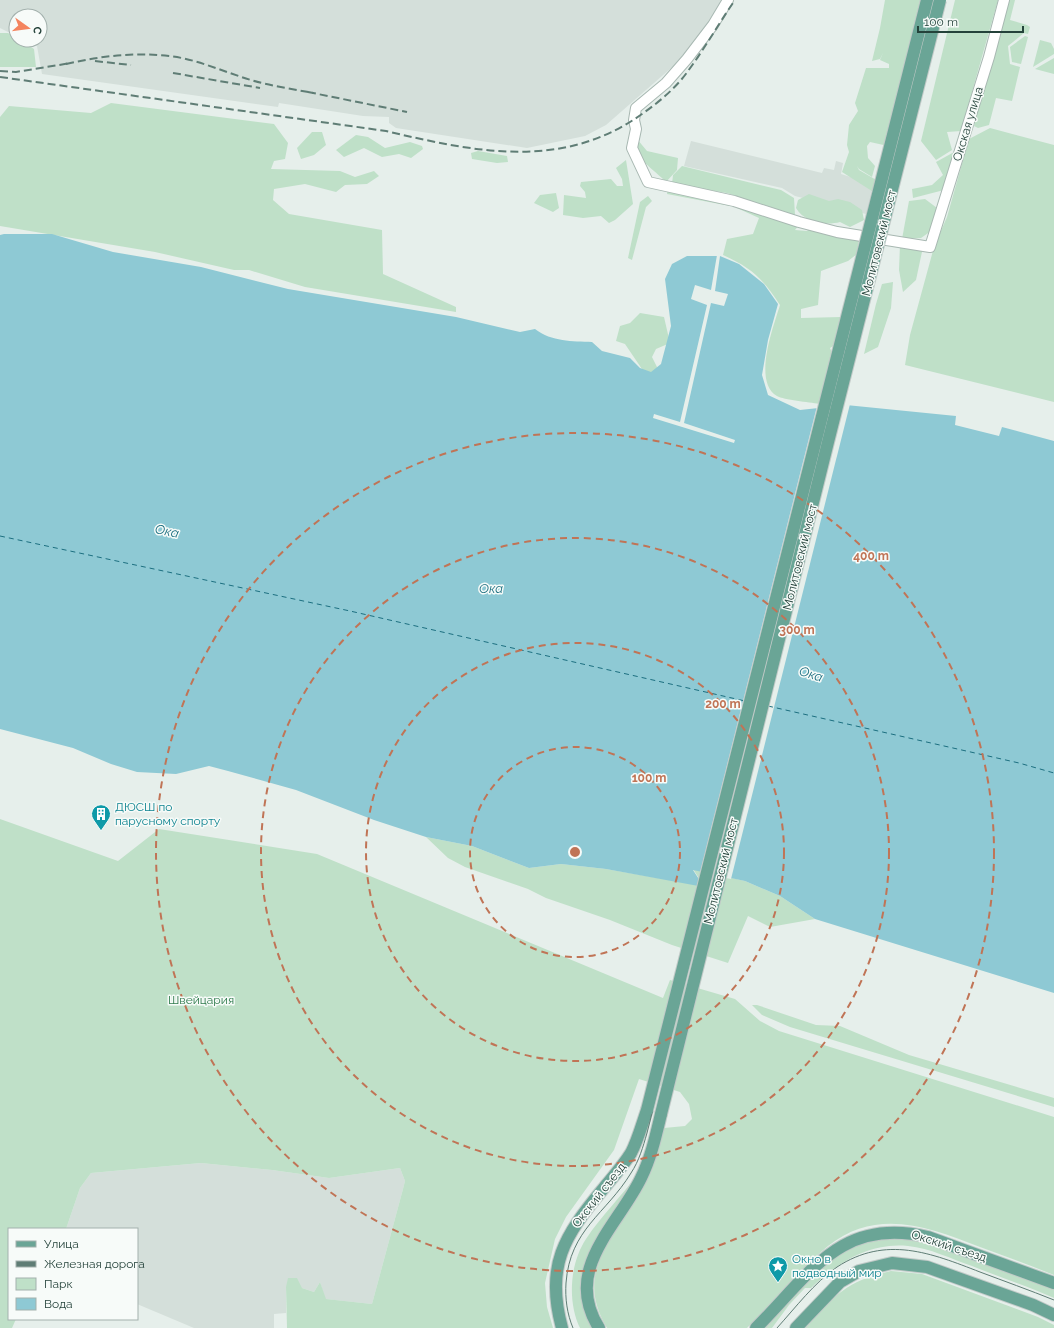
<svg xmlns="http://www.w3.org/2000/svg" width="1054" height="1328" font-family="Raleway,sans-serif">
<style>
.built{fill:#d4dfda}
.green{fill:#bfe0c8}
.water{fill:#8ec9d4}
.pier{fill:#e6efeb}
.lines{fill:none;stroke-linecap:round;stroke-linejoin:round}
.ferry{stroke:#1c6f80;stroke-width:1;stroke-dasharray:5 4;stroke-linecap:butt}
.minor-casing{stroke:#a8b8b2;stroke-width:12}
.major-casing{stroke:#c2cac8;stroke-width:14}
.minor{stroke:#fff;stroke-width:10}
.major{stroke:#6aa596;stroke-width:12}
.tram{stroke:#5f7d75;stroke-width:1}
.rail{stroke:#5f7d75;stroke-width:2;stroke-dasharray:8 4;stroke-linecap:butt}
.major-bridge-casing{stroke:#c2cac8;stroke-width:14;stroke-linecap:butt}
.major-bridge{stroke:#6aa596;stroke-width:12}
.ring{fill:none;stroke:#c07456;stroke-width:2;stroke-dasharray:7 5}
.labels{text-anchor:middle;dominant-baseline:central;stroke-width:3;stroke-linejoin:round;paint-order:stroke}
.street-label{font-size:12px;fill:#24423a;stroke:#f7fbf9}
.culture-label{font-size:12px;fill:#0d838f;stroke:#f7fbf9;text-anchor:start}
.park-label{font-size:12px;fill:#2d7a4b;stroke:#f7fbf9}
.water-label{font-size:13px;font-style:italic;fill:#1c6f80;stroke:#f7fbf9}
.centre{fill:#c07456;stroke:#f7fbf9;stroke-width:2}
.ring-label{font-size:12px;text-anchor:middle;font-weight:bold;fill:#c07456;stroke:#f7fbf9;stroke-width:3;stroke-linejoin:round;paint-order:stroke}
</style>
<rect width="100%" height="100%" fill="#e6efeb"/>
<g class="built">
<polygon points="0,0 723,0 696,41 678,62 606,125 585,136 527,148 396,128 389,123 389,117 363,116 279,103 278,107 42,74 37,46 25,40 40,40 40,16 16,16 16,36 0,28"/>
<polygon points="691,141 822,173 824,168 834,170 836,161 843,163 841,174 873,184 866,214 795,196 782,188 684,166"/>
<polygon points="201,1163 272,1170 329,1178 400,1168 405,1181 403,1189 372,1304 325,1299 320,1282 314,1292 302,1288 286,1287 286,1313 274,1314 274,1328 194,1328 137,1304 137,1229 66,1229 80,1188 91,1173"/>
</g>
<g class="green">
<polygon points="885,0 924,0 888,146 870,142 867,146 868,158 875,166 872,177 859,169 857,166 859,170 878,181 875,193 842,172 849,152 847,145 849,125 858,111 855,103 866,68 889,68 889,64 880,60 883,53 880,59 872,61 880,28"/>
<polygon points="955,0 998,0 961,131 947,132 952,150 936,160 921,141"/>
<polygon points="1005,0 1015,0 1010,20 1027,25 1030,27 1028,34 1024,33 1008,46 1010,64 1020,67 1012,101 996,98 989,125 978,128 974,126"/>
<polygon points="0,33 8,33 16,38 16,40 20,40 34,49 36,67 0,67"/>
<polygon points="1025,36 1028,37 1021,64 1012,62 1010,47"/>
<polygon points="1040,40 1051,43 1054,49 1054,54 1033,67"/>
<polygon points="1054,58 1054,74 1035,69"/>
<polygon points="111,103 274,124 288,143 285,159 274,161 271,169 340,171 355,177 374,171 379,176 367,184 345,185 336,192 305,184 274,189 273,200 289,214 382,230 383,274 456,307 456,312 305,287 249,270 234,270 155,252 0,226 0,117 9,106 91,113"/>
<polygon points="990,128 1054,145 1054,402 905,365 910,335 934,247 947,217 969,139"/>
<polygon points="312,132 322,132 326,145 314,155 301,159 297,148"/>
<polygon points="356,135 368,137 385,148 410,142 422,146 423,149 411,158 399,154 382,157 364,148 344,157 336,150"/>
<path d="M637,139L647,151L678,158L677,170L666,182C654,169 633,159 637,139Z"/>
<polygon points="478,151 507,156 508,162 497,163 472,159 471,153"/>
<polygon points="956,151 944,190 913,198 912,189 932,185 943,175 936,162"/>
<polygon points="626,160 633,204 615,220 609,223 601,216 583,218 563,215 564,195 586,198 585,192 580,186 581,182 611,179 617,186 623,186 622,179 616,168"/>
<polygon points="682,166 781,190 794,198 795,215 727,193 672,184 673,175"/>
<polygon points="668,188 731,202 730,206 667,194"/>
<polygon points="556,193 559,208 553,212 534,203 540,195"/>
<path d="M809,194L829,201L838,199L850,202L862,210L864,220L850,227L840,222C825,226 804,222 796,208L798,200Z"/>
<polygon points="648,196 652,201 646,207 632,260 628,258 640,202"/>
<polygon points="925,199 937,208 931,231 921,238 902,239 909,201"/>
<path d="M737,208H752L799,225L795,230L807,231L811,228L859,240L857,254L848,261L821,271L818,305L801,309V318L841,317L838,343L830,348L833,355L819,404C809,402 784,400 777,396C752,382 774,325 780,305C763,279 752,268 723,255L727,239L753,234L759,218Z"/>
<polygon points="900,245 923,247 916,280 903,292 899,270"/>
<polygon points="893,282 891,308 878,347 864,354 876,304 882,284"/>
<polygon points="640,313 664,317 670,343 656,349 652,357 659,371 646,375 625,344 616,341 620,326 630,323"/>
<path d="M0,819L118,861L159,829L317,854L663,998L670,980L735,999L760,1021L779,1031L1054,1117V1275C1029,1265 1005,1256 980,1247C929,1227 877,1207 828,1246C798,1270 774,1301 747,1328H607C572,1270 617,1236 643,1188C653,1169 659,1148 664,1128L685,1126L692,1119L689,1104L680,1092L639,1079L614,1150L566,1217L555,1239L545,1283L547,1307L553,1328H287L286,1287L288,1278H297L302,1288L314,1292L320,1282L326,1299L372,1304L403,1189L405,1181L400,1168L329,1178L272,1170L201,1163L91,1173L80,1188L66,1229H9V1319H16L12,1328H0Z"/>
<polygon points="426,837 472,846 529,868 561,864 606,869 704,886 693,869 745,881 780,896 815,919 770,927 748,916 728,963 672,945 610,920 546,898 528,889 465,867 448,858"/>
<polygon points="752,1005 757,1005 816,1025 840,1026 909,1055 1054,1098 1054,1107 790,1027 762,1015"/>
<path d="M637,1175C614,1225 555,1267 593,1328H580C567,1301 570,1263 586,1239C601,1216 621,1197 637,1175Z"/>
<path d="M882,1238L917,1240L937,1246L1054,1289V1298C1027,1286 999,1277 972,1266C951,1259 930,1248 908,1246C870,1242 837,1263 811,1288H805L789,1305L772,1328H763L832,1258L850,1247Z"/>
<path d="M891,1271L922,1274L1038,1317L1054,1325V1328H805C835,1295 846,1281 891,1271Z"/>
</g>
<path class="water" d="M4,234H52L113,252L201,267L288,289L456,317L520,332L535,329C552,342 572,341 592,342L602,351L630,358L640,368L651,372L661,364L671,326L665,279L672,264L687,256H720L739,264L764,284L778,304L768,340L762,375L768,395L800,410L846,405L956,416L955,425L999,436L1002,427L1054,441V993L815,919L780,896L745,881L693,870L704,887L606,869L561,864L529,868L472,846L426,837L374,820L296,790L228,771L209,766L176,774L137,772L111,764L73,748L0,729V235Z"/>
<g class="pier">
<polygon points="717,255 720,256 715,291 728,294 724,306 711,303 684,423 735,440 734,443 653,418 654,414 680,422 707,305 691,299 695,285 711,290"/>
<polygon points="850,404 731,879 700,873 817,406"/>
</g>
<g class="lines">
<g class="ferry">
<polyline points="0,536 350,611 745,701"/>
<polyline points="768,706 1019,763 1054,773"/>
</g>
<defs>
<polyline id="minor" points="728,0 713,25 687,59 666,83 636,108 634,120 636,129 632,148 648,182 734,201 799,222 837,232 930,247 989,57 1004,0"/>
<g id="major">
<path d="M562,1328C545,1266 564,1236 603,1189C612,1178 623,1166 631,1153C638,1140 642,1124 647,1110"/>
<path d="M599,1328C562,1269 618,1226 641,1178C651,1158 656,1135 661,1114"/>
<path d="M756,1328C810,1274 841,1216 928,1237L1054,1283"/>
<polyline points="796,1328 840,1282 859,1271 892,1263 927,1267 1033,1305 1054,1315"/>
</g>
</defs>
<use href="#minor" class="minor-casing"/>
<use href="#major" class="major-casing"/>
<use href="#minor" class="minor"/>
<use href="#major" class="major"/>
<g class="tram">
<path d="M573,1328C567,1314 565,1298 566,1283C570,1229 606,1214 631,1173C639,1161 643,1147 647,1133L932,0"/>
<path d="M777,1328C796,1307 814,1283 837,1267C886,1235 931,1253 980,1272C1004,1281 1029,1290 1054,1300"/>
</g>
<g class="rail">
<polyline points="95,61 131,65"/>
<path d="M66,64C101,56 134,52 169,56C197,59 224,72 251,80C271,86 293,89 313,93"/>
<polyline points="0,71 16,72 71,63"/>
<polyline points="173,73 260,88"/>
<path d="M0,77L386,131C475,152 562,171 642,114C659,102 676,88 688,71C705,48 719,23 735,0"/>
<polyline points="308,92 407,112"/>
</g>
<defs>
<g id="major-bridge">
<polyline points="647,1110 927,0"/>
<polyline points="661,1114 828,442 940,0"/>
</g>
</defs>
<use href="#major-bridge" class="major-bridge-casing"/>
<use href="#major-bridge" class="major-bridge"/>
</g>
<g class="ring">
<circle cx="575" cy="852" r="105"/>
<circle cx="575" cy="852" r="209"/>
<circle cx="575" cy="852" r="314"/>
<circle cx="575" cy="852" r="419"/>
</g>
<defs>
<symbol id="building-pin" viewBox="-11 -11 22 30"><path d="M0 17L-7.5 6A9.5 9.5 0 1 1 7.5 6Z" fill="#0f9aa8" stroke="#f7fbf9"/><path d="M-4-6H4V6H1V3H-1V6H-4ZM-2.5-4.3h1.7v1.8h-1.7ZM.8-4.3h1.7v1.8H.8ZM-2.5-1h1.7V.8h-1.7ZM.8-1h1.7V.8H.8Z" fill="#fff"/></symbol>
<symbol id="sight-pin" viewBox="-11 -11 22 30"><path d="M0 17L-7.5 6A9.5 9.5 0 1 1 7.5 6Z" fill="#0f9aa8" stroke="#f7fbf9"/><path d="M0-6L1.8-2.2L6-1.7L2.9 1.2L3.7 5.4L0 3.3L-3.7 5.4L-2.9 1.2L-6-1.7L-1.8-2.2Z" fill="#fff"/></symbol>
</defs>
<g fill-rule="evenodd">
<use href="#building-pin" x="90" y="803" width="22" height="30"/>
<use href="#sight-pin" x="767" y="1255" width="22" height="30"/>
</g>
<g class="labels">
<g class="street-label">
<text transform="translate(968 124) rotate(-73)">Окская улица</text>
<text transform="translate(879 243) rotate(-76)">Молитовский мост</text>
<text transform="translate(800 557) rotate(-76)">Молитовский мост</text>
<text transform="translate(721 871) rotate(-76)">Молитовский мост</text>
<text transform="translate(599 1195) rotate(-52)">Окский съезд</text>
<text transform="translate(949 1246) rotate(18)">Окский съезд</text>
</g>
<g class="culture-label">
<text x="115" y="807">ДЮСШ по<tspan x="115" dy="14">парусному спорту</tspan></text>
<text x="792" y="1259">Окно в<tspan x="792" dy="14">подводный мир</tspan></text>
</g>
<g class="park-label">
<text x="201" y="1000">Швейцария</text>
</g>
<g class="water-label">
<text transform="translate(167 531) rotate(12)">Ока</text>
<text x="491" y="588">Ока</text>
<text transform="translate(811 674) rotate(17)">Ока</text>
</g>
</g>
<circle cx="575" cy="852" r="6" class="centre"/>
<g class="ring-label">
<text x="871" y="560">400 m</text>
<text x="797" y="634">300 m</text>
<text x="723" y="708">200 m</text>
<text x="649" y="782">100 m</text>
</g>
<rect x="8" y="1228" width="130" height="92" fill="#f7fbf9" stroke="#a3b1ad"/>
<rect x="16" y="1241" width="20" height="6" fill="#6aa596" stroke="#a3b1ad"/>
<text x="44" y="1248" font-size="12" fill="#24423a">Улица</text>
<rect x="16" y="1261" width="20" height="6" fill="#5f7d75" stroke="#a3b1ad"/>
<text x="44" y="1268" font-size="12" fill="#24423a">Железная дорога</text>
<rect x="16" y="1278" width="20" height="12" fill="#bfe0c8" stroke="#a3b1ad"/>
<text x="44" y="1288" font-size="12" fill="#24423a">Парк</text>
<rect x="16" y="1298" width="20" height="12" fill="#8ec9d4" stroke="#a3b1ad"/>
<text x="44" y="1308" font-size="12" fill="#24423a">Вода</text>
<g transform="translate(28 28) rotate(104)"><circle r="19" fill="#f7fbf9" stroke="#a3b1ad"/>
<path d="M0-3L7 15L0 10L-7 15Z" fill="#f4845f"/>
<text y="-6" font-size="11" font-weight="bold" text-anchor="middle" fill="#24423a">С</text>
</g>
<path d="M918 26v6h105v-6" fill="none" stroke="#24423a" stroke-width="2"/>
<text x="924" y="26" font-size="12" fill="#24423a" stroke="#f7fbf9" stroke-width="3" paint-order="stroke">100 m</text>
</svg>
